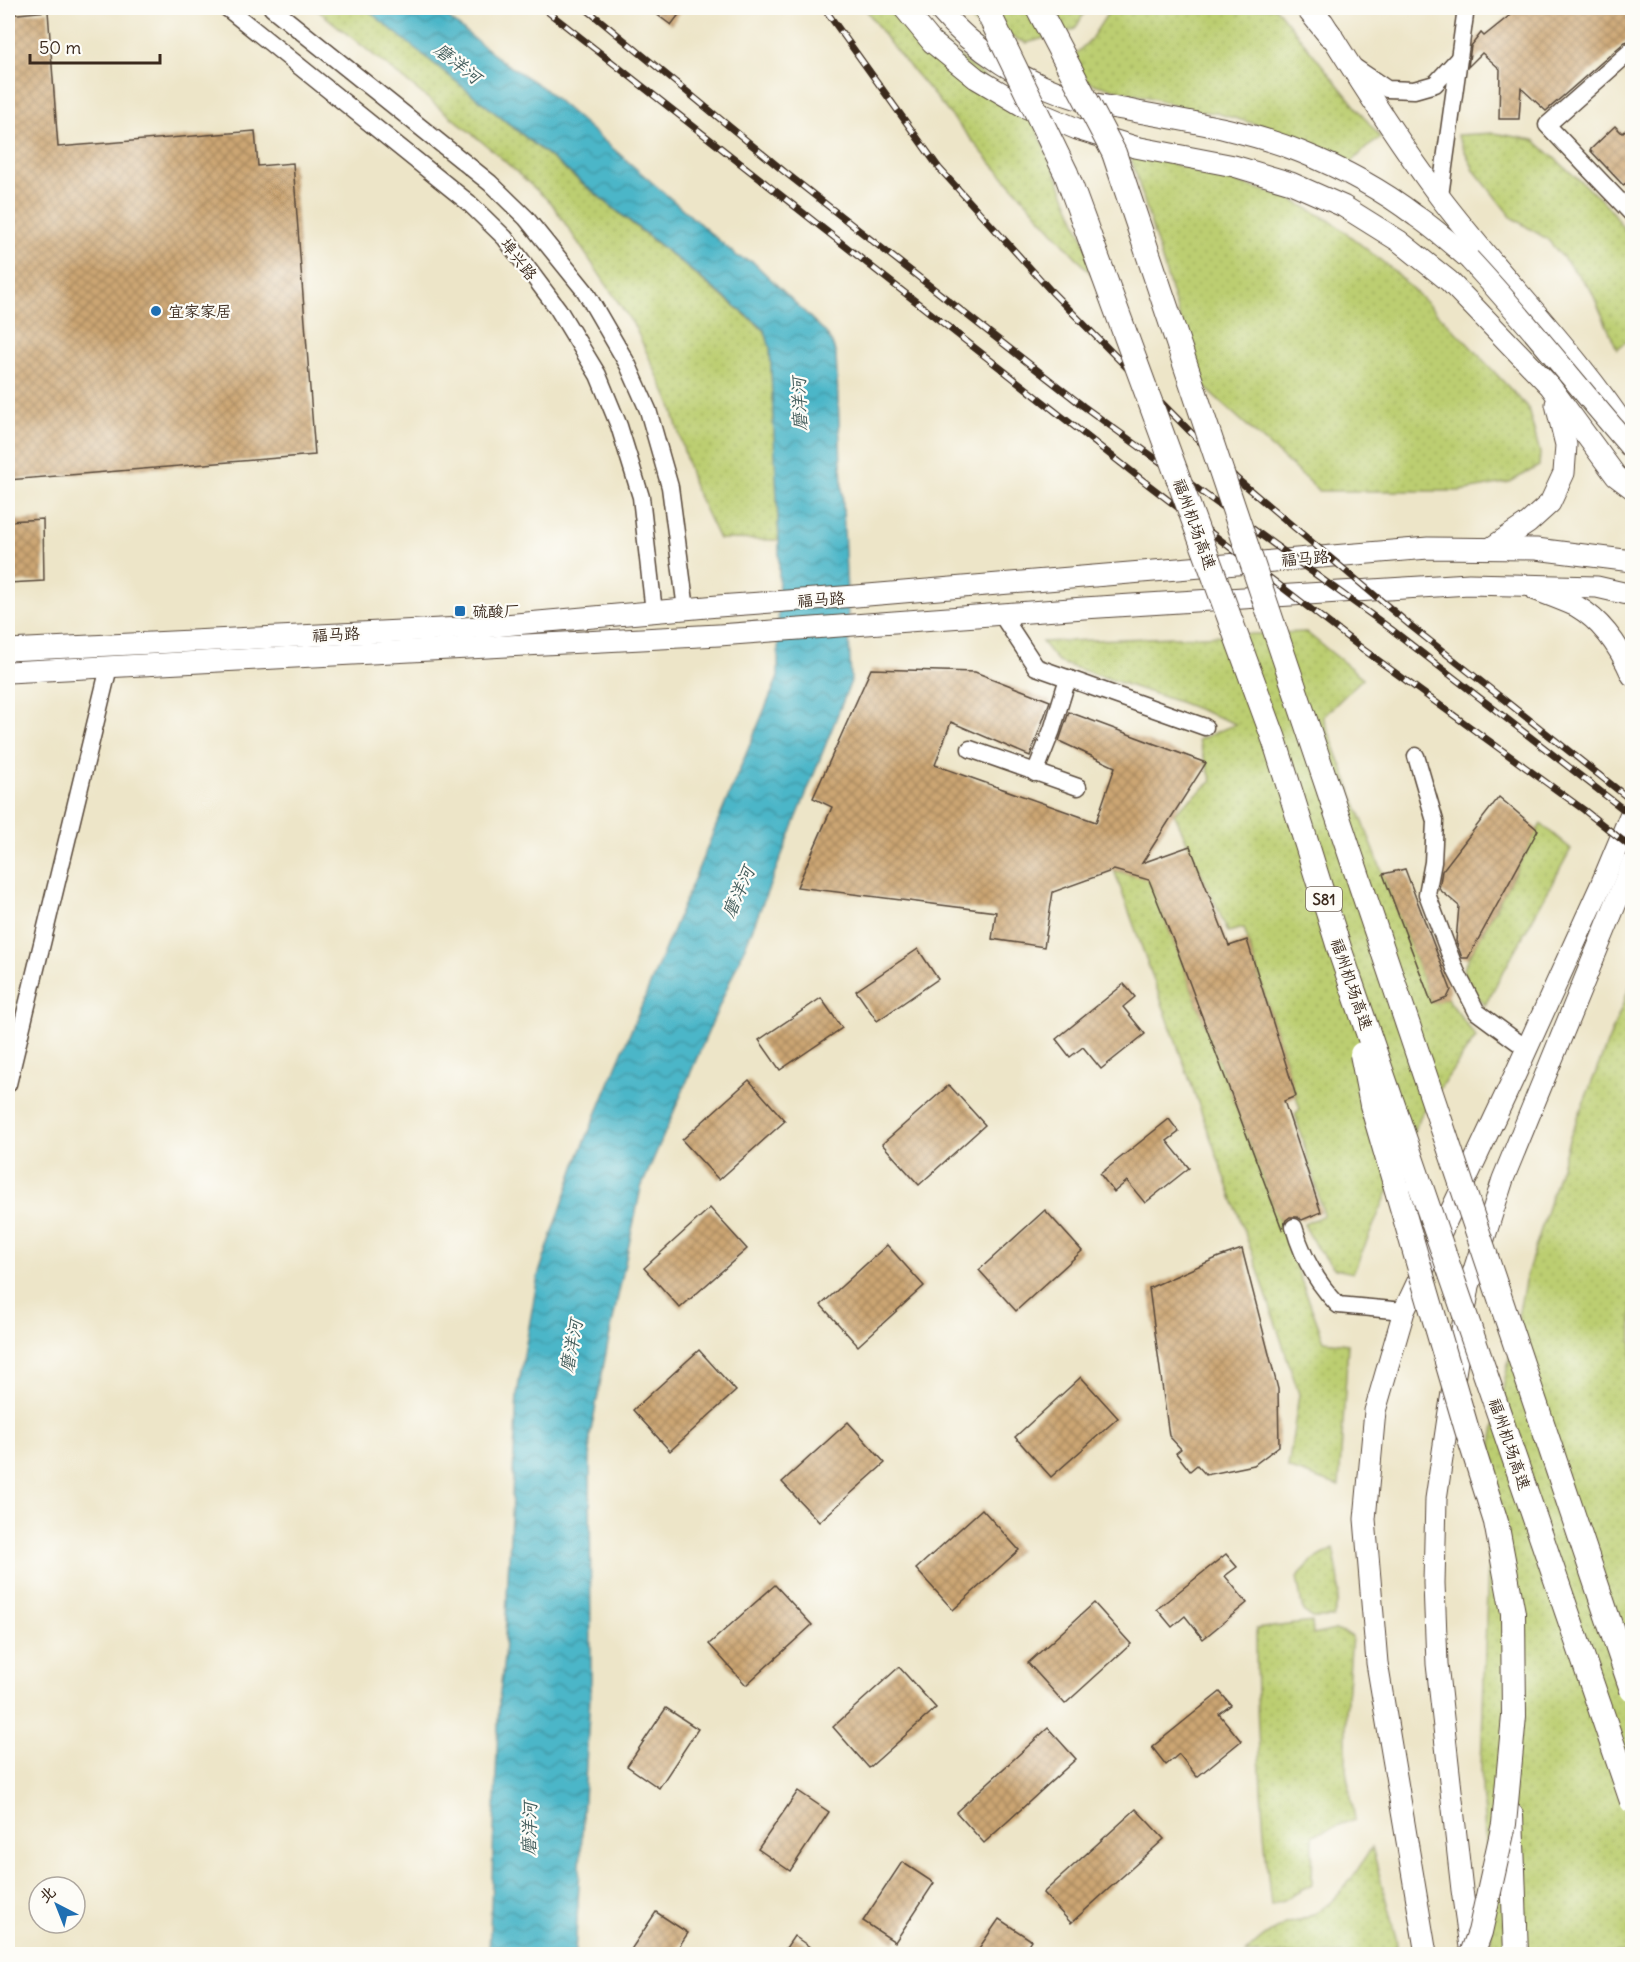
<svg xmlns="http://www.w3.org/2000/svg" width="1640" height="1962" font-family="Delius,'LXGW WenKai TC',sans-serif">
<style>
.green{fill:url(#green-dots);stroke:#7c7c48;stroke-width:1.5}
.water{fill:url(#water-waves);stroke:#437073;stroke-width:1.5}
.building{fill:url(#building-cross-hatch)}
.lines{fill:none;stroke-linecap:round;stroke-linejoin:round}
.minor-casing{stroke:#564638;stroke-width:19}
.major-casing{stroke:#564638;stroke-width:23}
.highway-casing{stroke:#564638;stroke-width:26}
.minor{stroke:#fff;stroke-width:16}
.major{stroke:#fff;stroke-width:21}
.highway{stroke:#fff;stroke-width:24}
.rail-casing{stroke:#3b2a1e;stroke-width:7}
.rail{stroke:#fdfcf7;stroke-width:4.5;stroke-dasharray:14;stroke-linecap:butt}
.major-bridge-casing{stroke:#564638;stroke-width:23;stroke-linecap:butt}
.highway-bridge-casing{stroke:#564638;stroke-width:26;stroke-linecap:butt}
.major-bridge{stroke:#fff;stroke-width:21}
.highway-bridge{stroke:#fff;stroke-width:24}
.poi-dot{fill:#1f6fb2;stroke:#fdfcf7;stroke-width:2}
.labels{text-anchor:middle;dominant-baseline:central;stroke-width:4.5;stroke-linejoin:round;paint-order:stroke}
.shield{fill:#fdfcf7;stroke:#75695f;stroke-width:1.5}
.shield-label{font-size:15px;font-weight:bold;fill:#3b2a1e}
.street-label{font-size:16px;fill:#3b2a1e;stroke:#fdfcf7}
.poi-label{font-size:16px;fill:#3b2a1e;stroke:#fdfcf7;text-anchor:start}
.water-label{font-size:18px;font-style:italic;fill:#415b5a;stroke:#fdfcf7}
</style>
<defs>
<pattern id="green-dots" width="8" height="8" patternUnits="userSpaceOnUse" patternTransform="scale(1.5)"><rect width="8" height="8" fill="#bcce71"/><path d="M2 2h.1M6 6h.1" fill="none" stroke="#a2b161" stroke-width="1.8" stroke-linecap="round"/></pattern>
<pattern id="water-waves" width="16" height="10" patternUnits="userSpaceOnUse" patternTransform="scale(1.5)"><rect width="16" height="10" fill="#4bb6c8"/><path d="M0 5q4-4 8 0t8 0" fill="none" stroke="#4094a2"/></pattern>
<pattern id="building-cross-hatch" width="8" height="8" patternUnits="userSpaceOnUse" patternTransform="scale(1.5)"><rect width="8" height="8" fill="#cca673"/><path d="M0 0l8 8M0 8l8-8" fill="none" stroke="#a7875e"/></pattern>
</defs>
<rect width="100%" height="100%" fill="#fdfcf7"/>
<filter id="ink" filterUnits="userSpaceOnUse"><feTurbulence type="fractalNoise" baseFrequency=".0167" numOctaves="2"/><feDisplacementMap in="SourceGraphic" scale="12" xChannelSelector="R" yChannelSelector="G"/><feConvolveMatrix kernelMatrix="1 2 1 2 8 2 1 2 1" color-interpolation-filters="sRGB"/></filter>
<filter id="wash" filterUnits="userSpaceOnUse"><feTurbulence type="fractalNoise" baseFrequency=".008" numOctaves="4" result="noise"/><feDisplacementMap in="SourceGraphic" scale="24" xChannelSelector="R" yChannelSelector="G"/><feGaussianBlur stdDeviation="1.35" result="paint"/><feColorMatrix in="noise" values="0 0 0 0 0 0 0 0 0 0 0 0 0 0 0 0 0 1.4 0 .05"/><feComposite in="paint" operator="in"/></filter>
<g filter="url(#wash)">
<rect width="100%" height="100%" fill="#ede5c8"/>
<g class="green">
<polygon points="315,8 365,8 765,331 770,348 779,540 719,539 694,487 671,405 635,327 552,204 491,149"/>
<polygon points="865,8 899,8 1030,113 1088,250 1093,276 987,158 888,41"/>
<polygon points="958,8 1087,8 1075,29 1027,43 975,23"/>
<polygon points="1111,8 1276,8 1381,138 1366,148 1348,166 1339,159 1273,129 1216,113 1190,110 1152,98 1097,85 1059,70 1091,39"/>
<polygon points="1494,133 1534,140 1607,205 1632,240 1632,337 1617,349 1591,290 1547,239 1512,218 1474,170 1457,135"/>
<polygon points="1129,151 1289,198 1332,222 1393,270 1468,344 1528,408 1540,453 1539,466 1510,482 1460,491 1319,491 1199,382"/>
<polygon points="1306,632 1363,678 1323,717 1432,1003 1447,998 1476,1037 1421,1115 1353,1273 1335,1269 1316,1247 1304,1224 1324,1215 1295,1114 1300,1109 1244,928 1228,932 1174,813 1212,781 1198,740 1236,724 1182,703 1058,662 1042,642"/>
<polygon points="1541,824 1571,849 1485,1005 1468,988 1463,969"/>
<polygon points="1142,863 1179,955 1324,1341 1348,1344 1339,1486 1288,1468 1299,1394 1255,1261 1114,870 1134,876"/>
<polygon points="1632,981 1632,1954 1492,1954 1481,1769 1492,1442 1526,1277 1570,1137"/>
<path d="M1333,1549C1339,1576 1343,1591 1333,1618H1313L1303,1611L1297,1577L1312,1561Z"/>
<path d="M1312,1622L1313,1635L1335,1630L1352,1636L1346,1712V1770L1355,1819L1313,1835L1312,1885L1271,1906C1261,1814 1256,1722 1256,1629Z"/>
<path d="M1372,1847L1396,1938L1398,1954H1246C1254,1943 1270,1931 1283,1925C1291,1922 1301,1921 1310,1916C1339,1902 1355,1874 1372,1847Z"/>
</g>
<polygon class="water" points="365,8 436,8 503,62 542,87 738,257 753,262 826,333 832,343 836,355 851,681 752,930 641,1188 607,1348 590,1436 591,1679 575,1954 489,1954 499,1700 504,1658 517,1394 538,1276 578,1158 778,677 779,540 770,348 765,331 758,324"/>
<g id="blocks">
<g class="building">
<polygon points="648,8 684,8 671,25"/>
<polygon points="1519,8 1632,8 1632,40 1625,42 1546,111 1521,88 1519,119 1499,119 1500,69 1482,53 1468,67 1471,46 1481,33 1484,36"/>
<polygon points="48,11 58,147 255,131 258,166 293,163 315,455 8,480 8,15"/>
<polygon points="1632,124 1632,180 1623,185 1590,150 1615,126 1622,133"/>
<polygon points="43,519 44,581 8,583 8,521"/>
<polygon points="871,669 975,672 1050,701 1030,756 951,722 935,765 1096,822 1115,767 1059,741 1069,712 1206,763 1142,863 1190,846 1229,946 1247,940 1296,1096 1284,1101 1321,1212 1302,1220 1297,1217 1290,1217 1286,1220 1282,1229 1179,955 1149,880 1114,870 1053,892 1044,947 992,939 996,912 797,887 832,807 813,798"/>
<polygon points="1499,797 1538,830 1468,958 1462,958 1456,941 1459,906 1439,889 1442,871"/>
<polygon points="1405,869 1451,990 1447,998 1432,1004 1383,874"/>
<polygon points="918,949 938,979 877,1021 856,991"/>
<polygon points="1124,984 1135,997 1123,1007 1145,1034 1101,1069 1083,1047 1070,1057 1056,1039"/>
<polygon points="821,998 842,1028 780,1070 759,1040"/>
<polygon points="749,1080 785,1121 719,1180 682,1140"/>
<polygon points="949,1085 985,1125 919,1185 882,1144"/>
<polygon points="1169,1119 1179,1132 1167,1141 1189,1168 1145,1203 1127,1181 1114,1192 1100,1174"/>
<polygon points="710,1208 747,1249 680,1308 644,1268"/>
<polygon points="1045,1210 1082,1251 1016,1311 979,1270"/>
<polygon points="887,1245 924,1286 858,1346 821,1305"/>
<polygon points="1242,1249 1278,1389 1279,1446 1254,1465 1206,1475 1197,1465 1190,1471 1176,1453 1181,1449 1169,1436 1149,1288 1219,1257"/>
<polygon points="699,1350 736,1391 670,1451 633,1410"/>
<polygon points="1081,1377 1118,1418 1051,1477 1015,1437"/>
<polygon points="848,1422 885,1463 819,1522 782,1482"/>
<polygon points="982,1509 1019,1550 953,1610 916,1569"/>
<polygon points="1226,1554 1237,1567 1225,1576 1247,1603 1203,1639 1185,1616 1172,1627 1157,1609"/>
<polygon points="775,1585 812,1625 746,1685 709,1644"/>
<polygon points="1094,1603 1131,1644 1065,1704 1028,1663"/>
<polygon points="899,1667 936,1708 869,1768 833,1727"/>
<polygon points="1220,1692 1231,1705 1219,1714 1241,1741 1197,1777 1179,1754 1166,1765 1152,1747"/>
<polygon points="666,1708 698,1729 659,1788 627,1766"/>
<polygon points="1048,1728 1076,1759 984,1843 956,1812"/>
<polygon points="798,1791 829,1812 790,1871 758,1849"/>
<polygon points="1136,1809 1164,1839 1071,1923 1043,1893"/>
<polygon points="902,1862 934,1883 895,1942 863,1921"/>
<polygon points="656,1912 688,1933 674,1954 628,1954"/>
<polygon points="999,1919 1031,1940 1022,1954 975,1954"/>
<polygon points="794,1936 820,1954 782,1954"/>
</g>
</g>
</g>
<g filter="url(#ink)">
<use href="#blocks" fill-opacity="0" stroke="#564638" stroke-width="1.5"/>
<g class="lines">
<defs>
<g id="minor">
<polyline points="227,8 469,203 505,238 558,309 598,375 619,426 641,497 654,612"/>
<polyline points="272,8 490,183 526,218 585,291 628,365 648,410 670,487 686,609"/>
<polyline points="1632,50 1547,125 1632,214"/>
<polyline points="1353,66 1387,89 1414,90 1435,84 1459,58"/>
<polyline points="1440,196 1466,8"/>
<polyline points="1001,614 1036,667 1205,727"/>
<polyline points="970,749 1078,787"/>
<polyline points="1416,756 1435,821 1433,862 1427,894 1456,971 1477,1012 1527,1049"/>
<polyline points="1035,773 1052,730 1068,678"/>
<polyline points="8,1084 109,667"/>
<path d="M1294,1227C1302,1256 1318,1284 1338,1305L1404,1311"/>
</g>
<g id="major">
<polyline points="904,8 932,42 976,78 1025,107 1077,129 1135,147 1234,166 1291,183 1343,206 1399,241 1449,281 1550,386 1616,476 1632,488"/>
<path d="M938,8C974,51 1026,84 1081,100C1099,106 1119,108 1138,112C1193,122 1249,131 1301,152C1341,168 1382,190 1416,216C1435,229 1452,244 1469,259"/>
<path d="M1323,22C1359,80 1398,141 1439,196C1501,278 1576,351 1632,437"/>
<polyline points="1491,548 1528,523 1550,503 1564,473 1566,445 1556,404"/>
<path d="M1536,590C1549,595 1563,600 1576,606C1602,621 1620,648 1632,675"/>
<polyline points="8,650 482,627 718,606 856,596 1428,548 1536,549 1632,561"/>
<polyline points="8,672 719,635 1084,608 1469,584 1597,587 1632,595"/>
<polyline points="1426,1954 1377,1663 1365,1519 1375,1411 1404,1311 1514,1077 1601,885 1632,811"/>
<polyline points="1471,1954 1462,1890 1437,1664 1434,1583 1436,1499 1448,1418 1469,1286 1503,1179 1632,864"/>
</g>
<g id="highway">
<polyline points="1308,8 1330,35"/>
<polyline points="1511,1815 1516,1954"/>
</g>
</defs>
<use href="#minor" class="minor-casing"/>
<use href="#major" class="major-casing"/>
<use href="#highway" class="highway-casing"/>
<use href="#minor" class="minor"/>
<use href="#major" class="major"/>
<use href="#highway" class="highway"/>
<defs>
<g id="rail">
<polyline points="543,8 1150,486 1364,650 1584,810 1632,848"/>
<polyline points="585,8 786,173 1083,406 1391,629 1632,816"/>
<polyline points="824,8 939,168 1051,291 1237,479 1411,626 1632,801"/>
</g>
</defs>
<use href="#rail" class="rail-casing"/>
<use href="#rail" class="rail"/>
<defs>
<path id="major-bridge" d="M1469,259C1526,320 1577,386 1632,449"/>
<g id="highway-bridge">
<polyline points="986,8 1066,173 1274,739 1341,954 1632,1801"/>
<polyline points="1038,8 1114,153 1632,1690"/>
<polyline points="1362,1054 1372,1105 1467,1430 1496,1522 1513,1613 1514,1716 1504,1824 1480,1932 1472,1954"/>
</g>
</defs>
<use href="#major-bridge" class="major-bridge-casing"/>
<use href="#highway-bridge" class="highway-bridge-casing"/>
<use href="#major-bridge" class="major-bridge"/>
<use href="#highway-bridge" class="highway-bridge"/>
</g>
</g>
<g class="poi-dot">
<circle cx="156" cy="311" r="6"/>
<rect x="454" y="605" width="12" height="12" rx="3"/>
</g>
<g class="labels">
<rect class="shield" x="1306" y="887" width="36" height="24" rx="4.5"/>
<g class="shield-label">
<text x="1324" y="899">S81</text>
</g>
<g class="street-label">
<text transform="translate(519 259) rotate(52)">埠兴路</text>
<text transform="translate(1195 524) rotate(70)">福州机场高速</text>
<text transform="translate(1305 558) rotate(-5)">福马路</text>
<text transform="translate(821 599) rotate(-4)">福马路</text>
<text transform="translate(336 634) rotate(-3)">福马路</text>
<text transform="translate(1352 984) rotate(71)">福州机场高速</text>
<text transform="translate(1510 1444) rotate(71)">福州机场高速</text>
</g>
<g class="poi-label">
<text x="168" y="311">宜家家居</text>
<text x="472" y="611">硫酸厂</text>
</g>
<g class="water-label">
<text transform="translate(458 63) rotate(38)">磨洋河</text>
<text transform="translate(799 404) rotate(-92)">磨洋河</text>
<text transform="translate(738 892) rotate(-66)">磨洋河</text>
<text transform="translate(571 1346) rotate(-79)">磨洋河</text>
<text transform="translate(529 1829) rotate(-89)">磨洋河</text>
</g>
</g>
<rect width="1640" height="1962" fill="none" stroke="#fdfcf7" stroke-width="30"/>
<g transform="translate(57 1905) rotate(318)"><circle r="28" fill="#fdfcf7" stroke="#afa8a0" stroke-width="1.5"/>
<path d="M0-4.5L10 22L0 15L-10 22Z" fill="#1f6fb2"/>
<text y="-9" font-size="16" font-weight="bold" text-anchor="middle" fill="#3b2a1e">北</text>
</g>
<path d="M30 54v9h130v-9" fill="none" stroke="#3b2a1e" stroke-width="3"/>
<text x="39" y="54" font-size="18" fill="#3b2a1e" stroke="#fdfcf7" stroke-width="4.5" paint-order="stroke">50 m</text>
</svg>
